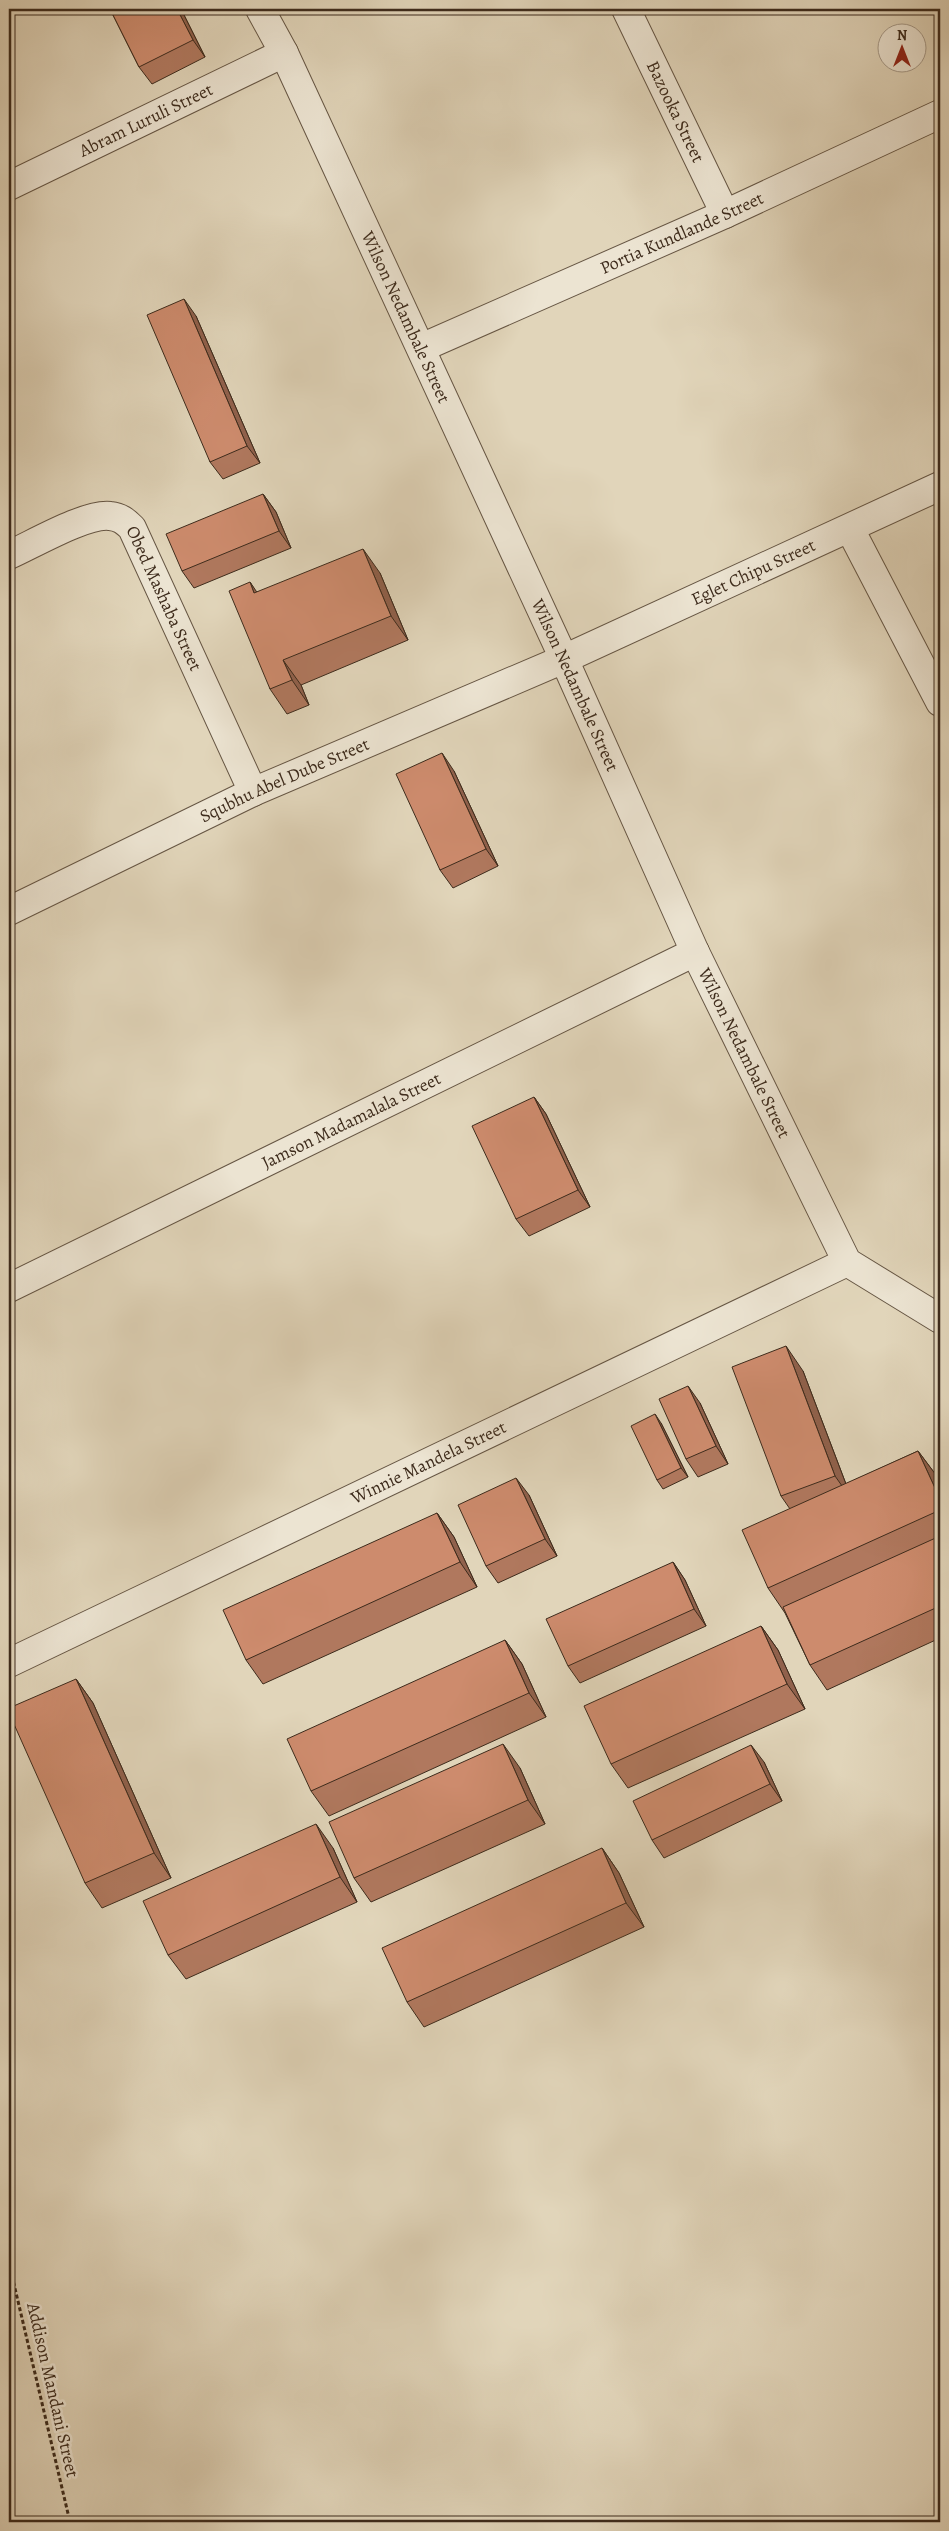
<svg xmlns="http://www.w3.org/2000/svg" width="949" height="2531" font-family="Alegreya,serif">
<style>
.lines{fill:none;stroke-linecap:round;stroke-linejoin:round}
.minor-casing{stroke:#665644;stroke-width:30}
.path{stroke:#3d2b1c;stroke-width:3;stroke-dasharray:4 2.5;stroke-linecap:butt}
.minor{stroke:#ece4d2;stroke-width:28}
.wall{fill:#b0785e;stroke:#3d2b1c}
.shaded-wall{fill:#90614c;stroke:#3d2b1c}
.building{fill:#cd8b6d;stroke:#3d2b1c}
.labels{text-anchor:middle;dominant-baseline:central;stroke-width:5;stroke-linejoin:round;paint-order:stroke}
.street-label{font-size:18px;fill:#3d2b1c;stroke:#ece4d2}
</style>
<rect width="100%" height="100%" fill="#e1d5ba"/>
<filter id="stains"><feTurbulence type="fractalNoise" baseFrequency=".004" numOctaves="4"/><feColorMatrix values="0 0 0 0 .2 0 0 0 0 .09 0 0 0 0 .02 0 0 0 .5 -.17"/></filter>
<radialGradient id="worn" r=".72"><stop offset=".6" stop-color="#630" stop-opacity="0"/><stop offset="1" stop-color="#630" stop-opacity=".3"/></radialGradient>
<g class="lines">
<defs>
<g id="minor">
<path id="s1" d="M260,9L284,53L564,659L695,952L847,1262L940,1319"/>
<path id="s2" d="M626,9L725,214"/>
<path id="s3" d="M9,186L284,53"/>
<path id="s4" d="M421,348L725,214L940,114"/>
<polyline points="850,529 940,702"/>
<path id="s5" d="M9,555C32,545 86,513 110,516C120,517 125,521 132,528L253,792"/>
<path id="s6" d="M9,911L253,792L564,659L940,486"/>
<path id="s7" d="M9,1288L695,952"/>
<path id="s8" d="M9,1663L847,1262"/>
</g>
</defs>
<use href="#minor" class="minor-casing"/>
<polyline class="path" points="9,2263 70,2522"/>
<use href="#minor" class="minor"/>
</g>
<g class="wall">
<polygon points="110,9 181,9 205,57 152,84 139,67"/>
<polygon points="196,316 260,463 223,479 210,462"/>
<polygon points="263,494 276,512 291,548 194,588 182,571"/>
<polygon points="380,573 408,640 301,685 309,705 287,714 270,689 250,582 256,592"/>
<polygon points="454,771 498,866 453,888 440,870"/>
<polygon points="534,1097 546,1114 590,1207 529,1236 516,1219"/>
<polygon points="803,1371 846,1484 918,1451 936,1475 940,1486 940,1638 827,1690 810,1665 785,1613 768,1588 790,1509 781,1496"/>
<polygon points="700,1403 728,1464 698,1477 686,1459"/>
<polygon points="661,1423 688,1477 663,1489 657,1480"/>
<polygon points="529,1495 557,1556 498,1583 486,1566"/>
<polygon points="437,1513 454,1537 477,1587 263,1684 246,1660"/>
<polygon points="673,1562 685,1580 706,1626 580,1683 568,1666"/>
<polygon points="761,1626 778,1650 805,1709 628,1788 611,1764"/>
<polygon points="505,1640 522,1664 546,1717 329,1816 311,1791"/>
<polygon points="76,1679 93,1703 171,1878 102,1908 85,1883"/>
<polygon points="764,1762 782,1801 664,1858 652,1840"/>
<polygon points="520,1768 545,1824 371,1902 354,1878"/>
<polygon points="333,1848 357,1902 186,1979 168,1955"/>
<polygon points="602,1848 619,1873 644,1927 424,2027 407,2002"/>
</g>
<g class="shaded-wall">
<polygon points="177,9 181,9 205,57 193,40"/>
<polygon points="184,299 196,316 260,463 247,446"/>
<polygon points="263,494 276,512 291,548 279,531"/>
<polygon points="363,549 380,573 408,640 391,616"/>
<polygon points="250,582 267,607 254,593"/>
<polygon points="283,660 301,685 309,705 292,680"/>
<polygon points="442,753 454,771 498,866 486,849"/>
<polygon points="534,1097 546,1114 590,1207 578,1190"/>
<polygon points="786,1346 803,1371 852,1500 835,1476"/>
<polygon points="688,1386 700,1403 728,1464 716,1446"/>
<polygon points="655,1414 661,1423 688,1477 681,1468"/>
<polygon points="918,1451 936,1475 940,1486 940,1499"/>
<polygon points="516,1478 529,1495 557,1556 545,1539"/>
<polygon points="437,1513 454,1537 477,1587 460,1562"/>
<polygon points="673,1562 685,1580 706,1626 694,1609"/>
<polygon points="761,1626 778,1650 805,1709 787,1684"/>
<polygon points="505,1640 522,1664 546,1717 529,1693"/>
<polygon points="76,1679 93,1703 171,1878 154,1853"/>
<polygon points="503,1744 520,1768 545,1824 528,1800"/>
<polygon points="751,1745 764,1762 782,1801 770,1784"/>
<polygon points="316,1824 333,1848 357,1902 340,1877"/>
<polygon points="602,1848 619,1873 644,1927 626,1903"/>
</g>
<g class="building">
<polygon points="110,9 177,9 193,40 139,67"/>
<polygon points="184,299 247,446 210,462 147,315"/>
<polygon points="263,494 279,531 182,571 166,534"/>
<polygon points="363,549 391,616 283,660 292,680 270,689 229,591 250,582 254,593"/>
<polygon points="442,753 486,849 440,870 396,774"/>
<polygon points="534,1097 578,1190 516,1219 472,1126"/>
<polygon points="786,1346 835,1476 781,1496 732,1367"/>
<polygon points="688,1386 716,1446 686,1459 659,1399"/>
<polygon points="655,1414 681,1468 657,1480 631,1426"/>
<polygon points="918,1451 940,1499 940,1510 768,1588 742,1530"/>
<polygon points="516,1478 545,1539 486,1566 458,1505"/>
<polygon points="437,1513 460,1562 246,1660 223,1610"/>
<polygon points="940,1536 940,1606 810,1665 783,1607"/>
<polygon points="673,1562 694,1609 568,1666 546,1619"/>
<polygon points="761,1626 787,1684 611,1764 584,1706"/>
<polygon points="505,1640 529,1693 311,1791 287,1739"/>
<polygon points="76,1679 154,1853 85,1883 9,1713 9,1708"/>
<polygon points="503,1744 528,1800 354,1878 329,1822"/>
<polygon points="751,1745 770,1784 652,1840 633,1801"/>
<polygon points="316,1824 340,1877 168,1955 143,1901"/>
<polygon points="602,1848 626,1903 407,2002 382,1948"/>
</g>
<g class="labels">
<g class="street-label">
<text stroke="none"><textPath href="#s2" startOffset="114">Bazooka Street</textPath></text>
<text stroke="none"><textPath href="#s3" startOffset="152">Abram Luruli Street</textPath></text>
<text stroke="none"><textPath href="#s4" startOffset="285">Portia Kundlande Street</textPath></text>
<text stroke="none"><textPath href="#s1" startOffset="341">Wilson Nedambale Street</textPath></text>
<text stroke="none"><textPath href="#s6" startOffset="818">Eglet Chipu Street</textPath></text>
<text stroke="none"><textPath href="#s5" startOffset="212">Obed Mashaba Street</textPath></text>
<text stroke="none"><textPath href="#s1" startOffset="746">Wilson Nedambale Street</textPath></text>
<text stroke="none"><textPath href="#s6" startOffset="305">Squbhu Abel Dube Street</textPath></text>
<text stroke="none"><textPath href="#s1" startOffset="1151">Wilson Nedambale Street</textPath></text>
<text stroke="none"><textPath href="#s7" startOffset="381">Jamson Madamalala Street</textPath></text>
<text stroke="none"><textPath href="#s8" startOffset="465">Winnie Mandela Street</textPath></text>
<text transform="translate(53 2390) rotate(77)">Addison Mandani Street</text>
</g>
</g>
<rect width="949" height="2531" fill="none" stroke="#e1d5ba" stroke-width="30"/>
<rect x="10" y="10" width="929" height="2511" fill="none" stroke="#3d2b1c" stroke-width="2.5"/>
<rect x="15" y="15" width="919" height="2501" fill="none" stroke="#3d2b1c"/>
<g transform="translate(902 48)"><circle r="24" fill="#ece4d2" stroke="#a69a89"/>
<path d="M0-4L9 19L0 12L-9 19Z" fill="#8f2418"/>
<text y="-8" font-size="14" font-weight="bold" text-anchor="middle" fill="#3d2b1c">N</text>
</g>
<rect width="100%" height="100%" filter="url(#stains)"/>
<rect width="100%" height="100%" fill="url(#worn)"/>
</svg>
